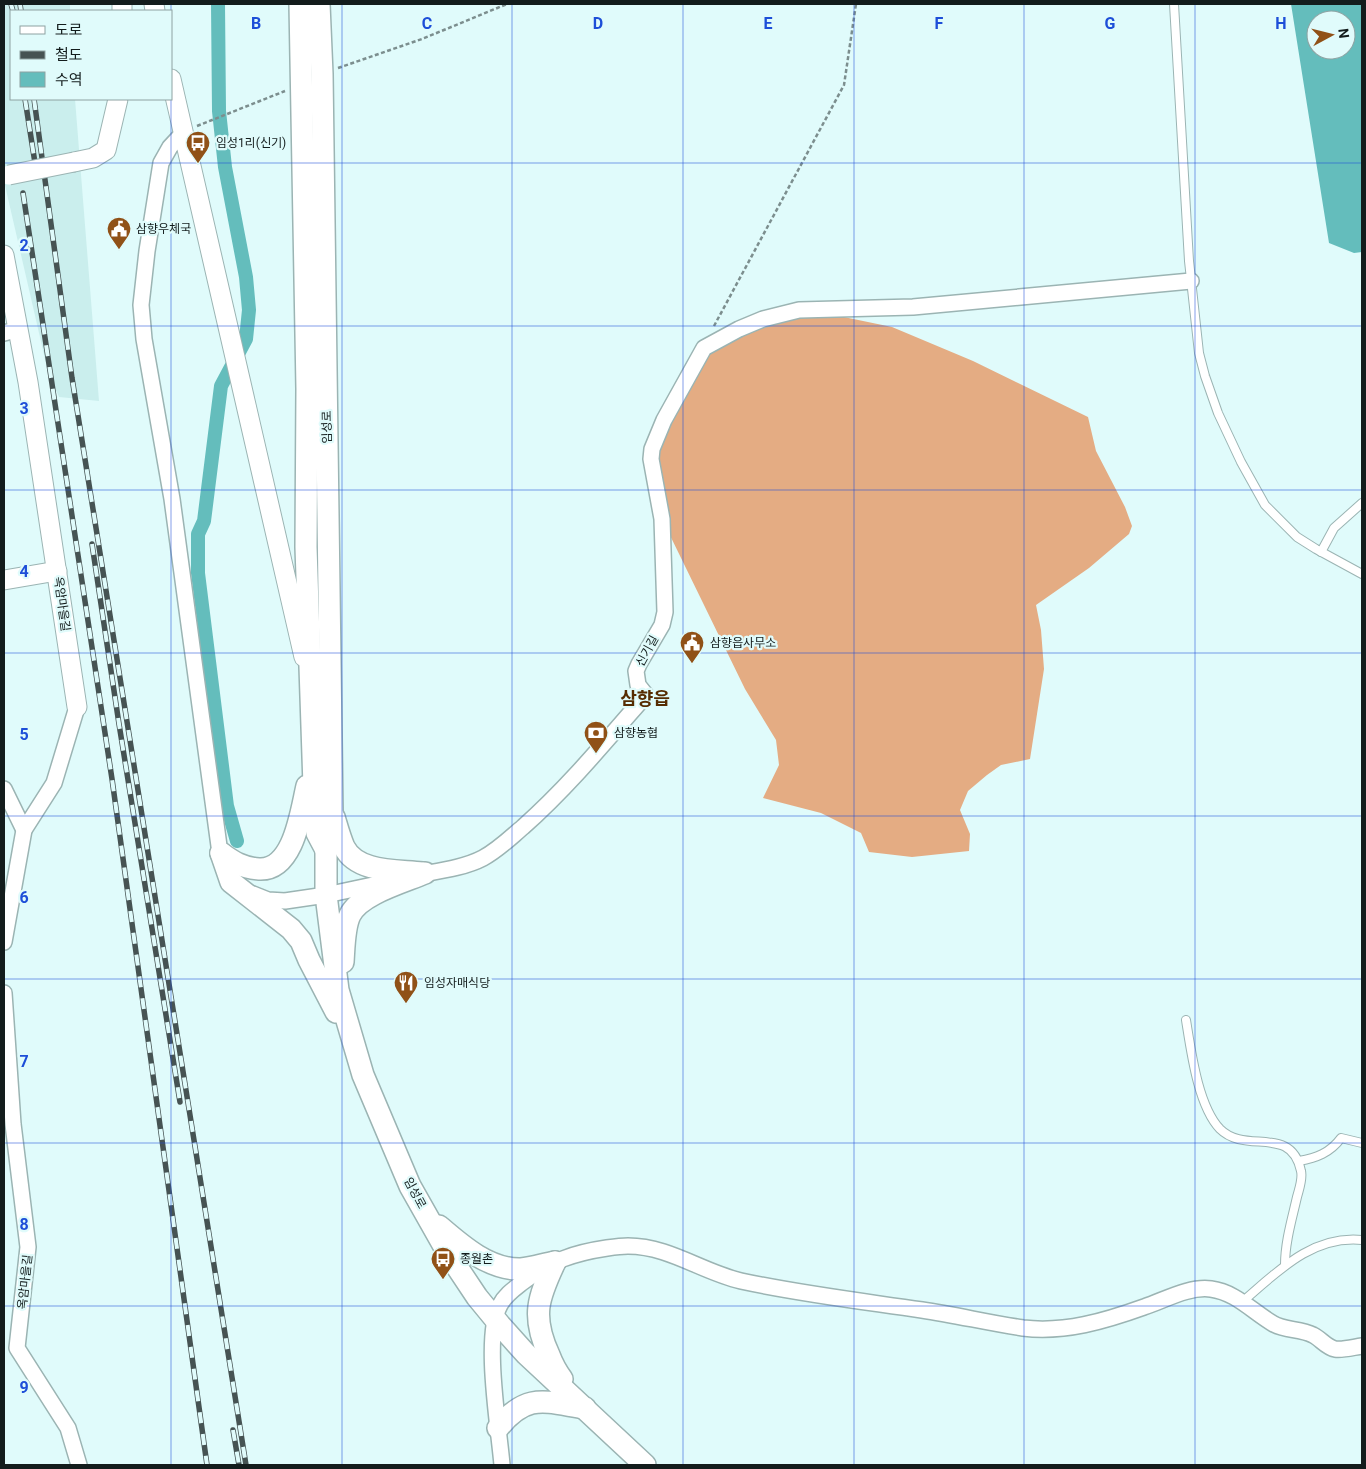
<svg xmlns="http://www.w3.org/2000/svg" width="1366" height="1469" font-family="Roboto,'Noto Sans KR',sans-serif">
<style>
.built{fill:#caeeed}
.forest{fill:#e4ac83}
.water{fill:#64bdbc;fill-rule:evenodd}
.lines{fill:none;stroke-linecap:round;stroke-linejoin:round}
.canal{stroke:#64bdbc;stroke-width:14}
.service-casing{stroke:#9bb4b3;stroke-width:10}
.minor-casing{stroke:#9bb4b3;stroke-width:18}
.tertiary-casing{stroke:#9bb4b3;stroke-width:21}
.secondary-casing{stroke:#9bb4b3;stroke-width:24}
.path{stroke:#7c8e8e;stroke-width:2.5;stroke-dasharray:4 2.5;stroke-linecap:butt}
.service{stroke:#fff;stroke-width:8}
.minor{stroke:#fff;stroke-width:15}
.tertiary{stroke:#fff;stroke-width:19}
.secondary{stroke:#fff;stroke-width:21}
.rail-casing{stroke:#465353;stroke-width:5.5}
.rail{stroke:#e0fbfb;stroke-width:4;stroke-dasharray:11;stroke-linecap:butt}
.tertiary-bridge-casing{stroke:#9bb4b3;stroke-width:21;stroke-linecap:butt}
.tertiary-bridge{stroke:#fff;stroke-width:19}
.grid{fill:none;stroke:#1d4ed8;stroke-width:1;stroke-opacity:0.55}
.labels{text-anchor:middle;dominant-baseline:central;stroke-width:4.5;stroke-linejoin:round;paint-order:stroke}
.poi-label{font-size:12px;fill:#131c1c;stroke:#e0fbfb;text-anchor:start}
.street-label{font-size:12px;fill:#131c1c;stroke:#e0fbfb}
.district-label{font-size:18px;font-weight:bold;fill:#562c02;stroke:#e0fbfb}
.grid-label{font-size:16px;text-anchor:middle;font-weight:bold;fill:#1d4ed8;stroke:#e0fbfb;stroke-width:4.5;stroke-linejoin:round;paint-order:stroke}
</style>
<rect width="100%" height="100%" fill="#e0fbfb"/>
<polygon class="built" points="4,4 70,4 70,11 11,11 11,99 75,99 99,401 59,397 48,372 4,181"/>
<polygon class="forest" points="810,310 892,327 973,361 1088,417 1096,451 1125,507 1132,526 1129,534 1089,568 1036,605 1041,630 1044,669 1030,759 1001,765 987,775 968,791 960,810 970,834 969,851 912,857 869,852 861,833 821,813 763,798 779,765 776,740 745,689 662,519 652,449 704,348"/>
<path class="water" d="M1291,4H1362V252L1354,253L1329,243ZM1316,20H1346V50H1316Z"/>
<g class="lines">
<polyline class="canal" points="218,4 219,111 225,167 246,277 249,310 246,339 221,386 204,521 198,534 198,573 227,806 237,841"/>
<defs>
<g id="service">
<polyline points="1174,4 1189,261 1199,353 1205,376 1218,413 1241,462 1265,505 1297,537 1316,549 1362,574"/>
<polyline points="1321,552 1334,528 1362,503"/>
<path d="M1186,1020C1191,1051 1198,1106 1220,1129C1246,1155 1291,1124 1301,1171C1303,1179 1299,1189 1297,1197C1292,1219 1285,1242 1285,1265"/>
<path d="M1299,1161C1316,1158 1330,1153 1341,1138L1362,1143"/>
<path d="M1242,1302C1277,1272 1312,1235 1362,1240"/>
</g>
<g id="minor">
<polyline points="184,132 170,147 161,163 147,251 141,305 144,339 172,499 219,846 225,861"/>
<polyline points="4,333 19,329"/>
<polyline points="4,789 24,830"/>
<path d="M417,875C438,871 464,868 483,858C498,850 510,838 523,827C568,787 606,741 646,695L638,685L636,671L639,664L662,625L665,612L662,519L651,459L652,449L664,420L704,348L739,329L763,319L799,310L913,307L1191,281"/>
<polyline points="253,894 268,900 285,901 326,895 387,882"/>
<polyline points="4,942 24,830 54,783 77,707"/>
<polyline points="4,993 13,1124 28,1247 17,1348 68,1428 79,1465"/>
<path d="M502,1465C499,1428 483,1336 500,1305C505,1295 514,1289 523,1282C551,1261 573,1253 607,1248C614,1247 621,1246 628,1246C669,1246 702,1272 741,1281C801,1294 861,1301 922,1310C956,1315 989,1323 1023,1328C1065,1333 1105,1321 1144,1307C1165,1300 1189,1286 1211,1289C1235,1292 1252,1311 1272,1323C1284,1331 1300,1328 1313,1335C1321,1339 1326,1347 1335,1349C1344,1350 1354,1347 1362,1346"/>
</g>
<g id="tertiary">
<polyline points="154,4 155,11"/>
<polyline points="122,11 122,4"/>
<polyline points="171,79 304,657"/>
<polyline points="74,162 93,158 106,150 118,99"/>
<polyline points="4,255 28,382 77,707"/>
<polyline points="4,580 57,571"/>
</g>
<g id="secondary">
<polyline points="300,4 307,389 306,547 315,816 317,833 326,850"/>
<polyline points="319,4 322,74 332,810 332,831 326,850 326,895 338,990 363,1075 410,1186 449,1255 477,1297 500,1325 526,1354 645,1465"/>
<path d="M334,817C337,827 340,838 344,847C357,873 397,870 422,873"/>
<polyline points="221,853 231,882 291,929 301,941 309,960 336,1012"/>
<path d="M221,853C233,862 243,868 259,869C294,871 301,811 307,786"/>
<path d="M343,962C344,948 344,927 350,915C360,894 404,882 425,873"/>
<path d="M439,1226C461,1245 489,1270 521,1269C532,1268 544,1264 555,1262"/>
<path d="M555,1262C538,1298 531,1316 549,1355C552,1363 556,1371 562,1379"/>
<path d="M498,1428C527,1392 545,1402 585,1408"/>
</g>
</defs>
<use href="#service" class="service-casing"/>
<use href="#minor" class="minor-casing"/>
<use href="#tertiary" class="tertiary-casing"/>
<use href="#secondary" class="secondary-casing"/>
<g class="path">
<polyline points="338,68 422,39 507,4"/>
<polyline points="197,126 285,91"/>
<polyline points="714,326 844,85 856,4"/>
</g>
<use href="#service" class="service"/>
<use href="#minor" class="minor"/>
<use href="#tertiary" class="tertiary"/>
<use href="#secondary" class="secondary"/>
<defs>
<g id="rail">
<polyline points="11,4 13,11"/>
<polyline points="20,4 21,11"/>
<polyline points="25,99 35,163"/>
<polyline points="34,99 72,378 246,1465"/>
<polyline points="23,193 112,779 207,1465"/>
<polyline points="92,544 119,724 180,1102"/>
<polyline points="233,1430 239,1465"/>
</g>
</defs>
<use href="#rail" class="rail-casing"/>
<use href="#rail" class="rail"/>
<defs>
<polyline id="tertiary-bridge" points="9,175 74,162"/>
</defs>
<use href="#tertiary-bridge" class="tertiary-bridge-casing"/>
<use href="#tertiary-bridge" class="tertiary-bridge"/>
</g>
<path class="grid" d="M171,4V11M342,4V1465M512,4V1465M683,4V1465M854,4V1465M1024,4V1465M1195,4V1465M171,99V1465M4,163H1362M4,326H1362M4,490H1362M4,653H1362M4,816H1362M4,979H1362M4,1143H1362M4,1306H1362"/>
<defs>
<symbol id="bus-pin" viewBox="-11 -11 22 30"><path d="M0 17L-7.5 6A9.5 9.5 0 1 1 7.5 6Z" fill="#905117" stroke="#e0fbfb"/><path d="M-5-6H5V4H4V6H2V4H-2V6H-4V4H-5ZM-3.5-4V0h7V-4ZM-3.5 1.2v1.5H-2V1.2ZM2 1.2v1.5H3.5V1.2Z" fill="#fff"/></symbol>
<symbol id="civic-pin" viewBox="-11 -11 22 30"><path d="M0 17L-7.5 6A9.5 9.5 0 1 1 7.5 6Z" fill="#905117" stroke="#e0fbfb"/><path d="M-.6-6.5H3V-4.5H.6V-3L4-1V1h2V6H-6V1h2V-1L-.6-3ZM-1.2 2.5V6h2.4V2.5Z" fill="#fff"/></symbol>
<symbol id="bank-pin" viewBox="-11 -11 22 30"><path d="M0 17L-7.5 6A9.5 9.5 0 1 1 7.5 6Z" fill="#905117" stroke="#e0fbfb"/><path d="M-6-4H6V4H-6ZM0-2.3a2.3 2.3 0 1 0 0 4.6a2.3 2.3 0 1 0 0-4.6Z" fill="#fff"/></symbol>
<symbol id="restaurant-pin" viewBox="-11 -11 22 30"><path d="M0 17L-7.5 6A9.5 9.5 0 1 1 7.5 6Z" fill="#905117" stroke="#e0fbfb"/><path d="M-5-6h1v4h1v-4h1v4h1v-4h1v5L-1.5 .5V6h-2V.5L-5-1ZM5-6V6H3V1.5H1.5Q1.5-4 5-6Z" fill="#fff"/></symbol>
</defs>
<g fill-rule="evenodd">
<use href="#bus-pin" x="184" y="129" width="28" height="38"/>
<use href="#civic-pin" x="105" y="215" width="28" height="38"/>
<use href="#civic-pin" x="678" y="629" width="28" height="38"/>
<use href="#bank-pin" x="582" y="719" width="28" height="38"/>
<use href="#restaurant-pin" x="392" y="969" width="28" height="38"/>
<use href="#bus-pin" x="429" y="1245" width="28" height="38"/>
</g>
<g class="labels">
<g class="poi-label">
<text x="216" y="143">임성1리(신기)</text>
<text x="136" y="229">삼향우체국</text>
<text x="710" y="643">삼향읍사무소</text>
<text x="614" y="733">삼향농협</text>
<text x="424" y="983">임성자매식당</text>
<text x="460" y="1259">종월촌</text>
</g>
<g class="street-label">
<text transform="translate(327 427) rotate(-91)">임성로</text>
<text transform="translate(62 604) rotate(82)">옥암마을길</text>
<text transform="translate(647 651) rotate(-61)">신기길</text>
<text transform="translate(415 1193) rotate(62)">임성로</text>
<text transform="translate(25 1282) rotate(-84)">옥암마을길</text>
</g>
<g class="district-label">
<text x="645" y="698">삼향읍</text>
</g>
</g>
<g class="grid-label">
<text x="256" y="29">B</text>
<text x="427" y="29">C</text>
<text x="598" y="29">D</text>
<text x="768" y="29">E</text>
<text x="939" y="29">F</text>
<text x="1110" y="29">G</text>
<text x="1281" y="29">H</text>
<text x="24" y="251">2</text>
<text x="24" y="414">3</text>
<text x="24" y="577">4</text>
<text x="24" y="740">5</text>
<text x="24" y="903">6</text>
<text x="24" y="1067">7</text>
<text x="24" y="1230">8</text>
<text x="24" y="1393">9</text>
</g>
<rect width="1366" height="1469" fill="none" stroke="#131c1c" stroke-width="10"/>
<rect x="10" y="10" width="162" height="90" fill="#e0fbfb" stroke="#8ea2a2"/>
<rect x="20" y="26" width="25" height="8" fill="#ffffff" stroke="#8ea2a2"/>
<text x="55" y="35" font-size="15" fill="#131c1c">도로</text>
<rect x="20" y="51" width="25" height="8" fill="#465353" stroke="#8ea2a2"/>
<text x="55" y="60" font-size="15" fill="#131c1c">철도</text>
<rect x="20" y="72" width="25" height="15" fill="#64bdbc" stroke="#8ea2a2"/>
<text x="55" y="85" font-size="15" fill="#131c1c">수역</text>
<g transform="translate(1331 35) rotate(83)"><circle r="24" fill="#e0fbfb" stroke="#8ea2a2"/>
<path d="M0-4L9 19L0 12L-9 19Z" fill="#905117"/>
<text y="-8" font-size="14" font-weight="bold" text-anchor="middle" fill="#131c1c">N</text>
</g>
</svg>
